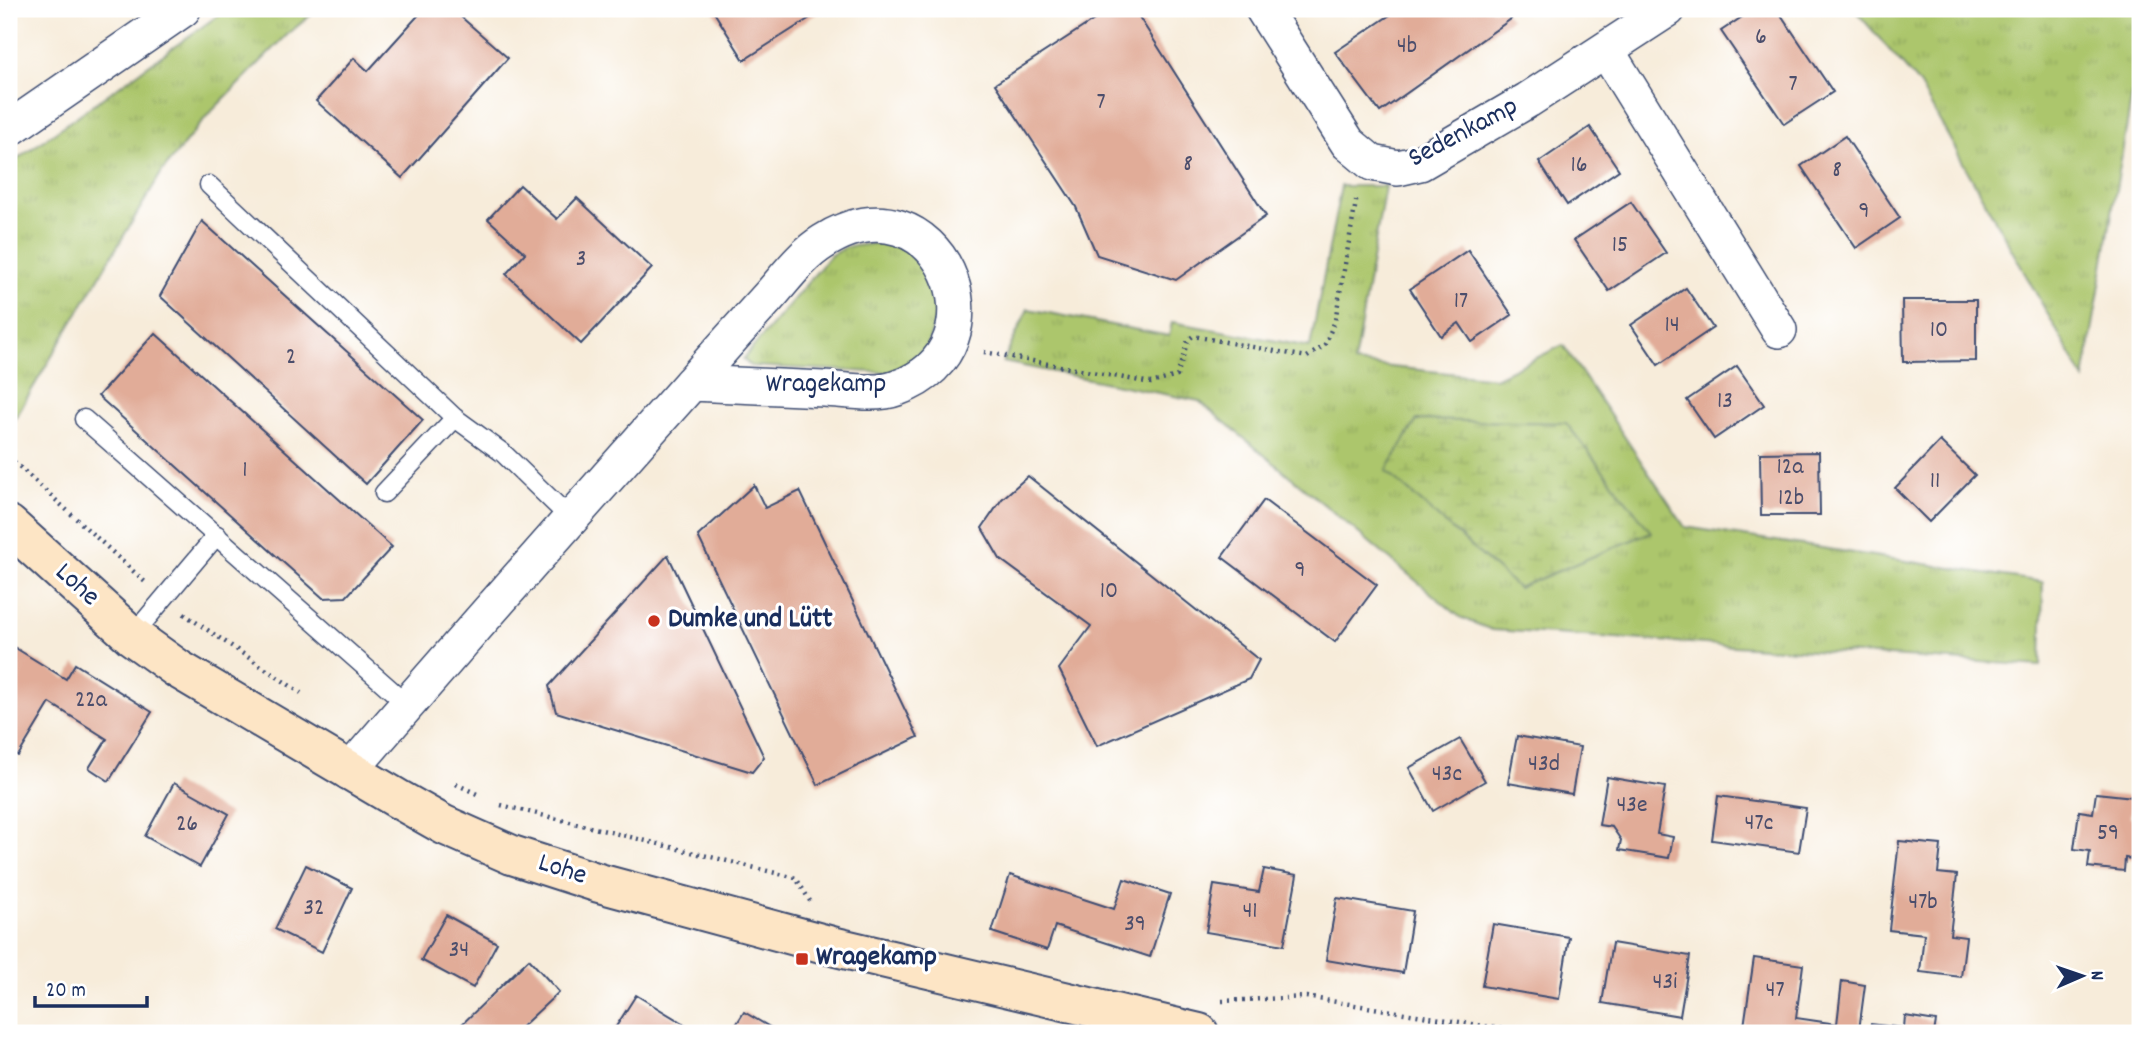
<svg xmlns="http://www.w3.org/2000/svg" width="2149" height="1042" font-family="Dekko,sans-serif">
<style>
.grass{fill:url(#grass-tufts);stroke:#647a65;stroke-width:2}
.wetland{fill:url(#wetland-marsh);stroke:#647a65;stroke-width:2}
.building{fill:#e1ac98}
.lines{fill:none;stroke-linecap:round;stroke-linejoin:round}
.service-casing{stroke:#3c4b71;stroke-width:21}
.minor-casing{stroke:#3c4b71;stroke-width:38}
.secondary-casing{stroke:#3c4b71;stroke-width:42}
.path{stroke:#3c4b71;stroke-width:4.5;stroke-dasharray:2 5;stroke-linecap:butt}
.service{stroke:#fff;stroke-width:18}
.minor{stroke:#fff;stroke-width:35}
.secondary{stroke:#fde5c5;stroke-width:38}
.poi-dot{fill:#c8321e;stroke:#fff;stroke-width:2.5}
.labels{text-anchor:middle;dominant-baseline:central;stroke-width:6;stroke-linejoin:round;paint-order:stroke}
.number-label{font-size:24px;fill:#4c4e6c}
.street-label{font-size:28px;fill:#1b2f5e;stroke:#fff}
.poi-label{font-size:28px;font-weight:bold;fill:#1b2f5e;stroke:#fff;text-anchor:start}
</style>
<defs>
<pattern id="grass-tufts" width="24" height="20" patternUnits="userSpaceOnUse" patternTransform="scale(1.75)"><rect width="24" height="20" fill="#acc66c"/><path d="M3 7l-1-3M5 7V3M7 7l1-3M15 17l-1-3M17 17v-4M19 17l1-3" fill="none" stroke="#93aa60"/></pattern>
<pattern id="wetland-marsh" width="20" height="14" patternUnits="userSpaceOnUse" patternTransform="scale(1.75)"><rect width="20" height="14" fill="#acc66c"/><path d="M1 5h8M5 5V1M11 12h8M15 12V8" fill="none" stroke="#93aa60"/></pattern>
</defs>
<rect width="100%" height="100%" fill="#fff"/>
<filter id="ink" filterUnits="userSpaceOnUse"><feTurbulence type="fractalNoise" baseFrequency=".0143" numOctaves="2"/><feDisplacementMap in="SourceGraphic" scale="14" xChannelSelector="R" yChannelSelector="G"/><feConvolveMatrix kernelMatrix="1 2 1 2 8 2 1 2 1" color-interpolation-filters="sRGB"/></filter>
<filter id="wash" filterUnits="userSpaceOnUse"><feTurbulence type="fractalNoise" baseFrequency=".00686" numOctaves="4" result="noise"/><feDisplacementMap in="SourceGraphic" scale="28" xChannelSelector="R" yChannelSelector="G"/><feGaussianBlur stdDeviation="1.57" result="paint"/><feColorMatrix in="noise" values="0 0 0 0 0 0 0 0 0 0 0 0 0 0 0 0 0 1.4 0 .05"/><feComposite in="paint" operator="in"/></filter>
<g filter="url(#wash)">
<rect width="100%" height="100%" fill="#f7ecda"/>
<g class="grass">
<polygon points="227,9 318,9 288,34 206,117 163,170 9,428 9,165"/>
<polygon points="1854,9 2137,9 2140,11 2140,47 2084,379 1919,84"/>
<polygon points="1341,186 1385,186 1354,363 1495,378 1563,345 1685,527 2043,582 2041,666 1492,630 1461,618 1199,401 1003,362 1028,309 1169,336 1172,322 1310,347"/>
<polygon points="878,243 907,249 935,281 938,310 927,348 895,373 750,366 743,359 831,255 846,247"/>
</g>
<polygon class="wetland" points="1417,420 1566,423 1651,532 1518,588 1386,471"/>
<g id="blocks">
<g class="building">
<polygon points="424,9 452,9 508,58 402,178 316,101 354,58 368,71"/>
<polygon points="712,9 824,9 744,60"/>
<polygon points="1111,9 1134,9 1266,216 1176,280 1097,255 1076,207 995,84"/>
<polygon points="1399,9 1503,9 1511,19 1380,112 1335,52"/>
<polygon points="1754,9 1777,9 1833,92 1784,124 1721,31"/>
<polygon points="1590,127 1619,170 1567,205 1539,162"/>
<polygon points="1845,136 1900,218 1856,248 1801,166"/>
<polygon points="520,185 557,219 577,198 652,268 581,344 506,274 525,253 488,219"/>
<polygon points="1631,202 1666,253 1609,291 1574,240"/>
<polygon points="202,221 423,420 366,484 160,296"/>
<polygon points="1468,250 1512,315 1472,342 1459,323 1441,336 1410,289"/>
<polygon points="1686,288 1713,328 1658,365 1631,325"/>
<polygon points="1902,300 1976,300 1976,361 1903,362"/>
<polygon points="155,333 392,547 346,597 323,598 98,396"/>
<polygon points="1737,366 1764,405 1714,439 1687,400"/>
<polygon points="1940,441 1975,475 1929,522 1895,488"/>
<polygon points="1819,452 1820,515 1761,515 1760,453"/>
<polygon points="1028,476 1259,660 1249,679 1097,746 1059,669 1091,626 1000,559 982,528 1002,499"/>
<polygon points="754,485 765,508 800,491 918,737 818,785 698,536"/>
<polygon points="1264,500 1377,585 1335,642 1222,557"/>
<polygon points="668,555 764,757 752,772 556,712 549,686"/>
<polygon points="9,644 66,679 75,664 152,712 109,781 89,768 107,739 50,703 18,756 9,751"/>
<polygon points="1517,736 1580,747 1572,794 1508,783"/>
<polygon points="1460,739 1485,781 1433,811 1409,768"/>
<polygon points="1607,777 1665,787 1657,834 1673,837 1669,858 1619,850 1621,840 1612,827 1599,825"/>
<polygon points="174,783 229,814 200,867 145,836"/>
<polygon points="2096,793 2133,797 2130,818 2140,819 2140,860 2125,858 2124,871 2088,867 2090,851 2074,849 2079,811 2093,813"/>
<polygon points="1718,796 1806,808 1799,852 1712,840"/>
<polygon points="1899,841 1941,845 1938,873 1957,875 1950,935 1966,937 1961,977 1920,972 1924,934 1889,930"/>
<polygon points="306,865 352,888 322,952 275,929"/>
<polygon points="1264,869 1297,875 1284,945 1206,932 1214,885 1259,892"/>
<polygon points="1010,875 1114,909 1124,879 1170,894 1150,957 1055,926 1047,950 992,932"/>
<polygon points="1337,898 1413,911 1403,973 1326,960"/>
<polygon points="446,915 497,943 473,988 421,960"/>
<polygon points="1493,924 1569,937 1559,999 1482,986"/>
<polygon points="1612,943 1690,956 1680,1016 1602,1003"/>
<polygon points="1754,958 1803,965 1796,1018 1837,1024 1842,981 1865,985 1859,1030 1870,1031 1871,1024 1904,1028 1905,1016 1936,1021 1934,1033 1743,1033"/>
<polygon points="529,959 559,992 515,1033 453,1033"/>
<polygon points="636,995 699,1033 612,1033"/>
<polygon points="744,1012 780,1033 731,1033"/>
</g>
</g>
</g>
<g filter="url(#ink)">
<use href="#blocks" fill-opacity="0" stroke="#3c4b71" stroke-width="2"/>
<g class="lines">
<defs>
<g id="service">
<polyline points="209,185 455,418"/>
<polyline points="84,419 408,705"/>
<polyline points="384,493 455,418 503,453 570,518"/>
<polyline points="132,636 217,535"/>
</g>
<g id="minor">
<polyline points="1263,9 1348,143 1372,163 1398,168 1420,163 1528,100 1668,9"/>
<polyline points="1606,50 1779,330"/>
<polyline points="9,129 183,9"/>
<path d="M349,772C460,643 573,516 686,389C714,357 743,325 771,294C787,276 802,255 823,242C937,168 1015,347 897,388C876,396 846,390 824,389C780,387 735,385 691,383"/>
</g>
<polyline id="secondary" points="9,525 132,636 178,669 398,799 444,825 512,855 599,883 836,947 1199,1033"/>
</defs>
<use href="#service" class="service-casing"/>
<use href="#minor" class="minor-casing"/>
<use href="#secondary" class="secondary-casing"/>
<g class="path">
<polyline points="984,352 1151,383 1177,376 1188,340 1193,336 1307,357 1324,346 1335,321 1357,196"/>
<polyline points="9,457 145,582"/>
<polyline points="184,614 301,693"/>
<polyline points="456,784 477,794"/>
<polyline points="501,805 796,878 810,901"/>
<polyline points="1222,1001 1306,997 1527,1033"/>
</g>
<use href="#service" class="service"/>
<use href="#minor" class="minor"/>
<use href="#secondary" class="secondary"/>
</g>
</g>
<g class="poi-dot">
<circle cx="654" cy="621" r="7"/>
<rect x="795" y="952" width="14" height="14" rx="3.5"/>
</g>
<g class="labels">
<g class="number-label">
<text x="1761" y="38">6</text>
<text x="1407" y="47">4b</text>
<text x="1793" y="85">7</text>
<text x="1101" y="103">7</text>
<text x="1188" y="165">8</text>
<text x="1579" y="166">16</text>
<text x="1837" y="171">8</text>
<text x="1864" y="212">9</text>
<text x="1620" y="246">15</text>
<text x="581" y="260">3</text>
<text x="1461" y="302">17</text>
<text x="1672" y="326">14</text>
<text x="1939" y="331">10</text>
<text x="291" y="358">2</text>
<text x="1725" y="402">13</text>
<text x="1790" y="468">12a</text>
<text x="245" y="471">1</text>
<text x="1935" y="482">11</text>
<text x="1791" y="499">12b</text>
<text x="1300" y="571">9</text>
<text x="1109" y="592">10</text>
<text x="91" y="701">22a</text>
<text x="1544" y="765">43d</text>
<text x="1447" y="775">43c</text>
<text x="1632" y="806">43e</text>
<text x="1759" y="824">47c</text>
<text x="187" y="825">26</text>
<text x="2108" y="834">59</text>
<text x="1923" y="903">47b</text>
<text x="314" y="909">32</text>
<text x="1250" y="912">41</text>
<text x="1135" y="925">39</text>
<text x="459" y="951">34</text>
<text x="1665" y="983">43i</text>
<text x="1775" y="991">47</text>
</g>
<g class="street-label">
<text transform="translate(1464 134) rotate(-28)">Sedenkamp</text>
<text x="826" y="386">Wragekamp</text>
<text transform="translate(76 586) rotate(42)">Lohe</text>
<text transform="translate(562 871) rotate(18)">Lohe</text>
</g>
<g class="poi-label">
<text x="668" y="621">Dumke und Lütt</text>
<text x="816" y="959">Wragekamp</text>
</g>
</g>
<rect width="2149" height="1042" fill="none" stroke="#fff" stroke-width="35"/>
<g transform="translate(2082 976) rotate(88)" stroke="#ffffff" stroke-width="5" paint-order="stroke">
<path d="M0-5L12 26L0 18L-12 26Z" fill="#1b2f5e"/>
<text y="-10" font-size="19" font-weight="bold" text-anchor="middle" fill="#1b2f5e">N</text>
</g>
<path d="M35 996v10h112v-10" fill="none" stroke="#1b2f5e" stroke-width="3.5"/>
<text x="46" y="996" font-size="21" fill="#1b2f5e" stroke="#ffffff" stroke-width="5" paint-order="stroke">20 m</text>
</svg>
